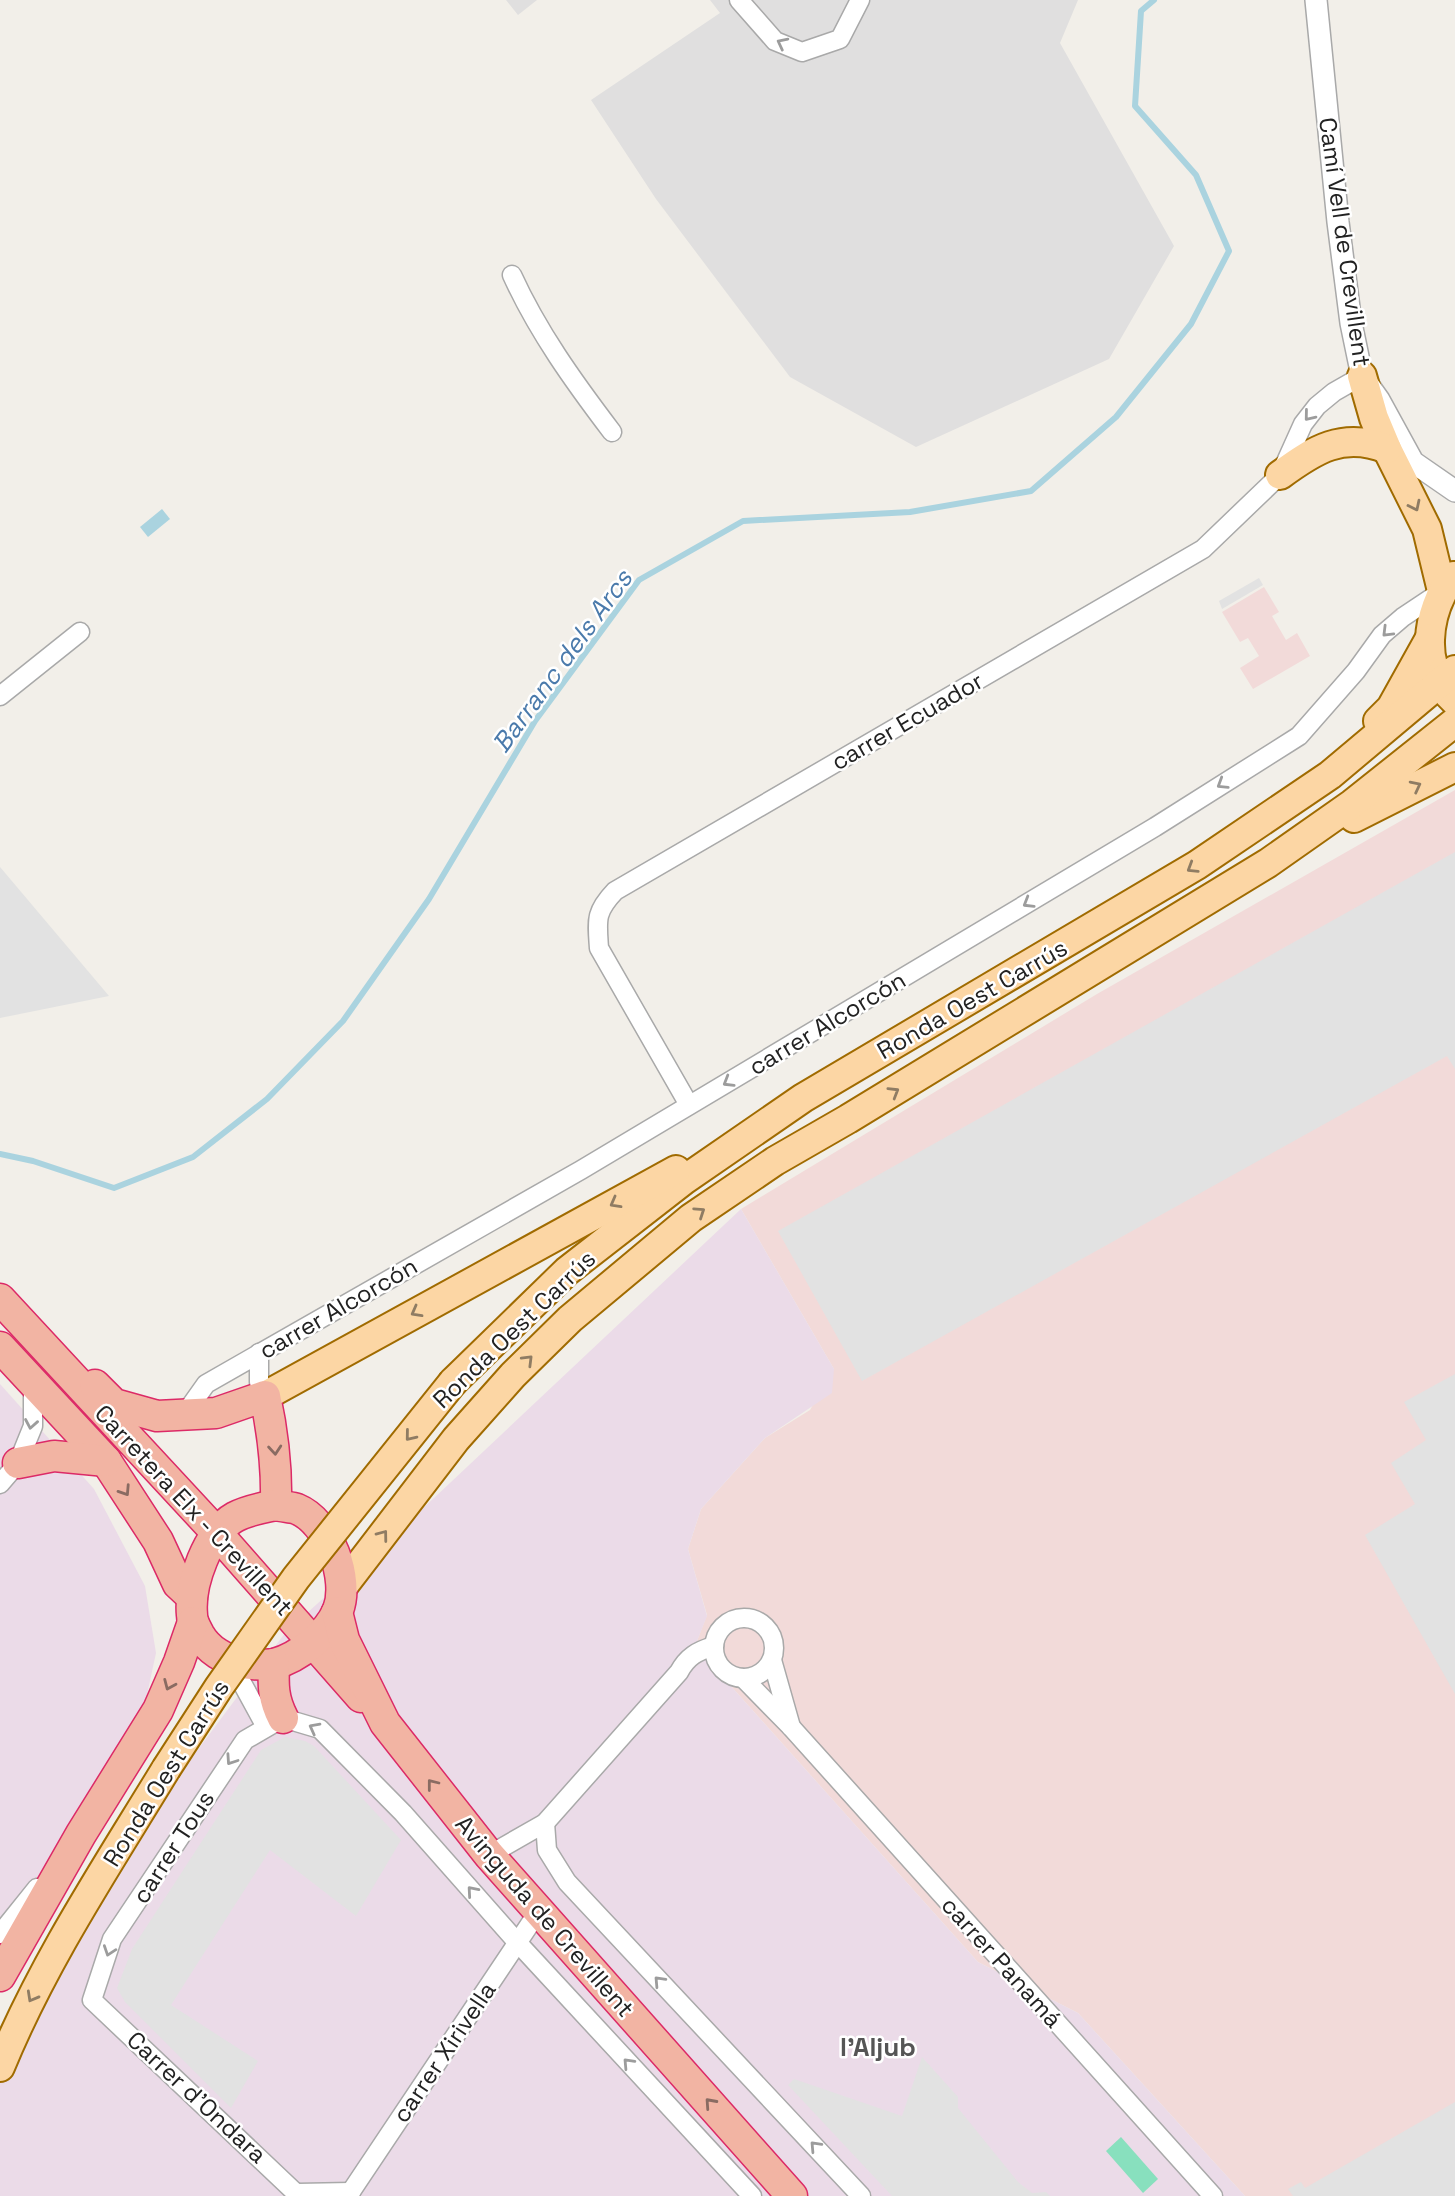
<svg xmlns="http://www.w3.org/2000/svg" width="1455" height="2196" font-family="'Space Grotesk',sans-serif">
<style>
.residential{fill:#e0dfdf}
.commercial{fill:#f2dad9}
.industrial{fill:#ebdbe8}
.pitch{fill:#88e0be}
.parking{fill:#e2e2e2}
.water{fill:#aad3df}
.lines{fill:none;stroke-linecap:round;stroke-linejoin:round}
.stream{stroke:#aad3df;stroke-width:6}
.minor-casing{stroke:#a9a9a9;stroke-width:21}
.tertiary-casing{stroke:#a9a9a9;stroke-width:24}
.primary-casing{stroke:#a06b00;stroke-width:32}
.trunk-casing{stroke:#dc2a67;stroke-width:33}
.minor{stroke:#fff;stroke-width:18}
.tertiary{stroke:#fff;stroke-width:21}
.primary{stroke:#fcd6a4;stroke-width:28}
.trunk{stroke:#f2b4a3;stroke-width:30}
.primary-bridge-casing{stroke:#a06b00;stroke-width:32;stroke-linecap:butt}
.primary-bridge{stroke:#fcd6a4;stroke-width:28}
.oneway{stroke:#9c9c9c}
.oneway2{stroke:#8f7c63}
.oneway3{stroke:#8a6b62}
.labels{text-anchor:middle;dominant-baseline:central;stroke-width:5;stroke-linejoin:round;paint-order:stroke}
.street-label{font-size:24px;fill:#222;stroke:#fff}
.water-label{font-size:26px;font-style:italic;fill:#4a7aab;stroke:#fff}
.neighbourhood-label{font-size:26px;font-weight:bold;fill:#555;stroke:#fff}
</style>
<rect width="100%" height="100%" fill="#f2efe9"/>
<g class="residential">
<polygon points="506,0 537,0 518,15"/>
<polygon points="710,0 1078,0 1060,43 1174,246 1109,359 916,447 790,377 656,199 591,100 720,13"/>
</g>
<g class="commercial">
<polygon points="1264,587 1279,612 1272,616 1286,640 1297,633 1310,656 1253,689 1240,668 1259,656 1248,638 1240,642 1222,612"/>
<polygon points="1455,790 1455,2196 1245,2196 1078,2013 978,1962 695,1646 707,1615 688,1549 701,1509 765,1438 810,1410 834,1369 741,1209 1097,994"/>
</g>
<g class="industrial">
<polygon points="741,1209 834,1369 832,1393 765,1438 701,1509 688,1549 707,1616 695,1646 978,1962 1078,2013 1245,2196 0,2196 0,2082 78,1928 170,1787 285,1633 434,1498"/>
<polygon points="0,1384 94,1489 145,1586 156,1653 145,1704 0,1939"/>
</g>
<polygon class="pitch" points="1121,2137 1158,2179 1143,2193 1106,2151"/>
<g class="parking">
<polygon points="1259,578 1263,585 1222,609 1219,601"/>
<polygon points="1455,852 1455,1069 1447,1056 862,1381 778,1231"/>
<polygon points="0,867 109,996 0,1018"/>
<polygon points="1455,1374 1455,1694 1365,1535 1415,1504 1391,1463 1426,1440 1404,1402"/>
<polygon points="285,1737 305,1741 314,1746 401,1840 356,1916 270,1850 199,1961 171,2005 258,2061 231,2108 125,2002 117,1988 132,1949 261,1750"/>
<polygon points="922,2057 958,2097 958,2108 1018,2182 1032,2193 1046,2192 1050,2196 892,2196 788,2085 794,2079 902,2116"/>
<polygon points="1455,2102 1455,2196 1293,2196 1288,2189 1301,2182 1305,2188"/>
</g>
<polygon class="water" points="162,509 170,519 148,537 140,527"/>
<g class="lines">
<polyline class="stream" points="0,1154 33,1161 114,1188 193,1157 267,1099 343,1021 429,899 535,721 639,580 743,521 910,512 1031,491 1116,417 1191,324 1229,251 1196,175 1135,106 1141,11 1154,0"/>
<defs>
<g id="minor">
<polyline points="739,0 775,41 802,52 840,39 860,0"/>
<path d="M512,275C538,332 574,382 612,432"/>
<polyline points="0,696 80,632"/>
<path d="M689,1105L599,948C597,920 595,912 615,891L1203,549L1280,475L1303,424L1317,406L1334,392L1362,376"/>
<polyline points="259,1353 259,1382 265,1396"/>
<polyline points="184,1415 206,1384 581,1170 1155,827 1299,736 1356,671 1382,635 1403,617 1442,591"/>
<polyline points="0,1484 18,1463 33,1426 33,1383"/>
<circle cx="744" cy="1648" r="30"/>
<polyline points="772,1660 791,1727"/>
<polyline points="230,1661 266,1727"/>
<polyline points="743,1678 791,1727 1213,2196"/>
<polyline points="545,1823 547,1850 567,1882 861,2196"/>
<path d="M489,1855L545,1823L679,1672C687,1657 697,1651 714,1646"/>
<polyline points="0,1934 37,1888"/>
<polyline points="298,2193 351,2192"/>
<polyline points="299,2196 92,2000 112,1939 245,1740 283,1718 320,1729 403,1813 517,1942 752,2196"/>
<polyline points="348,2196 538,1912"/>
</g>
<polyline id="tertiary" points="1316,0 1338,222 1351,323 1362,376 1379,400 1413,462 1455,491"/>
<g id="primary">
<polyline points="1362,376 1374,418 1387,449 1427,529 1442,591"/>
<path d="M1280,475C1314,450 1343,431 1387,449"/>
<path d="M1453,576C1426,612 1418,668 1455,701"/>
<polyline points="1378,721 1391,708 1430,638"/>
<polyline points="1354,818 1455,767"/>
<polyline points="453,1382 567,1271 684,1180 803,1098 1197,865 1330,775 1455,670"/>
<polyline points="265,1396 676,1170"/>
<polyline points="341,1589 456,1439 513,1375 570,1319 691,1218 775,1161 848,1119 1268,863 1352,804 1455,722"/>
<path d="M0,2067C43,1962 107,1866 166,1769"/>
</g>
<g id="trunk">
<polyline points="0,1299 216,1532 361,1697"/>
<polyline points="0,1347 106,1461 158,1541 178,1584 192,1597"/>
<path d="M95,1385L114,1404L157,1416L216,1413L265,1396C273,1433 277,1467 276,1505"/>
<polyline points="18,1463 54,1456 106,1461"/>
<path d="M276,1505C283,1507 291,1507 297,1509C329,1522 350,1579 338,1610C328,1634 298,1658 274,1664C264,1666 252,1664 242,1663C225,1660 208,1650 199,1634C196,1628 192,1622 192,1615C189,1584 208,1532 235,1517C248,1510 262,1508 276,1505Z"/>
<polyline points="337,1612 344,1640 385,1723 489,1855 792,2196"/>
<path d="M274,1664C273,1685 273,1699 283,1718"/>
<polyline points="0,1976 81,1834 158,1710 179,1662 193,1622"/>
</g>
</defs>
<use href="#minor" class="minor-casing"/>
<use href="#tertiary" class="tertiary-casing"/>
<use href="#primary" class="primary-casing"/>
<use href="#trunk" class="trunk-casing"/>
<use href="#minor" class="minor"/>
<use href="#tertiary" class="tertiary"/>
<use href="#primary" class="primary"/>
<use href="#trunk" class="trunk"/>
<defs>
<polyline id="primary-bridge" points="166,1769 219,1687 296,1578 453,1382"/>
</defs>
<use href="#primary-bridge" class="primary-bridge-casing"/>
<use href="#primary-bridge" class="primary-bridge"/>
</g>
<defs><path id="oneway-chevron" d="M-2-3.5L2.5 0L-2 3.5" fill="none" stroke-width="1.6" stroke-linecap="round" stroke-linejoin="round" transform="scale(1.75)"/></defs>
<g class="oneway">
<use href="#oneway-chevron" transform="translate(782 43) rotate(-153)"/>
<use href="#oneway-chevron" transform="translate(1309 416) rotate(129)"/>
<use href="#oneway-chevron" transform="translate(1387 632) rotate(135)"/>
<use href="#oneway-chevron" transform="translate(1222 784) rotate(148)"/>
<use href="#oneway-chevron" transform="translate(1028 903) rotate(149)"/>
<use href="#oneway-chevron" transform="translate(728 1082) rotate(149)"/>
<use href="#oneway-chevron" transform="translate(31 1424) rotate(100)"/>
<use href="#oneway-chevron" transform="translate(314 1728) rotate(-152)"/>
<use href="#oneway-chevron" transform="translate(231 1760) rotate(124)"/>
<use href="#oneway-chevron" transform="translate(472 1891) rotate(-131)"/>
<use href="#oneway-chevron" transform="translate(109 1951) rotate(109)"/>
<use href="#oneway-chevron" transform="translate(659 1981) rotate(-133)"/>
<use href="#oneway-chevron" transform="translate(628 2063) rotate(-133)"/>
<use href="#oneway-chevron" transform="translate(815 2146) rotate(-133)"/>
</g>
<g class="oneway2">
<use href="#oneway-chevron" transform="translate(1415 506) rotate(64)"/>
<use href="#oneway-chevron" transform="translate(1416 786) rotate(-27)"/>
<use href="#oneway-chevron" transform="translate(1192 868) rotate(148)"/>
<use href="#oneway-chevron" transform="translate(894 1092) rotate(-31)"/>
<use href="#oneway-chevron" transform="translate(615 1203) rotate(151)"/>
<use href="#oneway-chevron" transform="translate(700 1212) rotate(-34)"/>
<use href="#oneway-chevron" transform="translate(416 1312) rotate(151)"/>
<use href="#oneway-chevron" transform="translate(528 1360) rotate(-45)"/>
<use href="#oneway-chevron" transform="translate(410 1436) rotate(129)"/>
<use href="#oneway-chevron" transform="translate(383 1535) rotate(-53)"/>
<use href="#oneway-chevron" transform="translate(32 1997) rotate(119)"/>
</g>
<g class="oneway3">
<use href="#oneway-chevron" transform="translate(275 1450) rotate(85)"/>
<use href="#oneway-chevron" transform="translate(125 1491) rotate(57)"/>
<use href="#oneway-chevron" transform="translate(169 1685) rotate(113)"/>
<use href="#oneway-chevron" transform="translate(432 1784) rotate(-128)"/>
<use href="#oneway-chevron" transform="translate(710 2103) rotate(-132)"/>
</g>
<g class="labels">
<g class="street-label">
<text transform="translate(1345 242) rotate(82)">Camí Vell de Crevillent</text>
<text transform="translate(907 721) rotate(-30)">carrer Ecuador</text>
<text transform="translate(972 999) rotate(-30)">Ronda Oest Carrús</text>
<text transform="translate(827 1023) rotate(-31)">carrer Alcorcón</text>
<text transform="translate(338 1308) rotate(-30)">carrer Alcorcón</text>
<text transform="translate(514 1329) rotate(-44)">Ronda Oest Carrús</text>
<text transform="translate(194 1510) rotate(47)">Carretera Elx - Crevillent</text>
<text transform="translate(166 1773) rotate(-58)">Ronda Oest Carrús</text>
<text transform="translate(173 1847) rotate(-57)">carrer Tous</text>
<text transform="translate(545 1916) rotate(49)">Avinguda de Crevillent</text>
<text transform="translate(1002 1962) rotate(48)">carrer Panamá</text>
<text transform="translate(444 2052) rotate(-56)">carrer Xirivella</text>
<text transform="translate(197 2097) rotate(43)">Carrer d'Ondara</text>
</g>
<g class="water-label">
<text transform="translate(562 661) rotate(-54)">Barranc dels Arcs</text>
</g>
<g class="neighbourhood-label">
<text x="878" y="2047">l'Aljub</text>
</g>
</g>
</svg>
